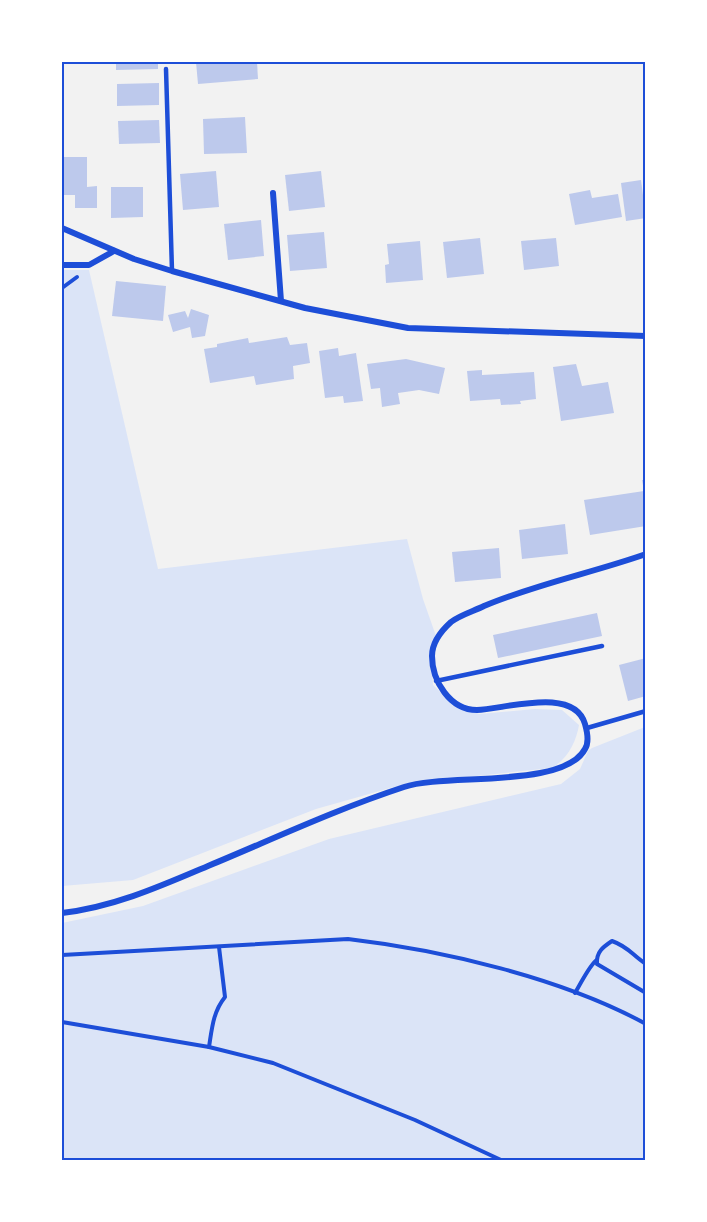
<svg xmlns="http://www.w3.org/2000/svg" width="707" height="1222" font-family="Overpass,sans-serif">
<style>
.green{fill:#dbe4f7}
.building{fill:#bdc9ec}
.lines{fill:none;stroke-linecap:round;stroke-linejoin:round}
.path{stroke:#1d4ed8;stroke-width:4}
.service{stroke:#1d4ed8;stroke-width:4.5}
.minor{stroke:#1d4ed8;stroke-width:6}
.neatline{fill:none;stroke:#1d4ed8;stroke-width:2}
</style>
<rect width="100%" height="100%" fill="#f2f2f2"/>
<g class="green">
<path d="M62,270H89L158,569L407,539L423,599L436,636L431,656L433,685L453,704L479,714L535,709L562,710L579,725C576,743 567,759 552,768L408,783L316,809L133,880L62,886Z"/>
<polygon points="645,727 645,1160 62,1160 62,923 143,906 329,839 561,784 580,769 588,751 592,748"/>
</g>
<g class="building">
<polygon points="116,62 158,62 158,69 116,70"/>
<polygon points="196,62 257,62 258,79 198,84"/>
<polygon points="159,83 159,105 117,106 117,84"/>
<polygon points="245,117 247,153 204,154 203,119"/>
<polygon points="159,120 160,143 119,144 118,121"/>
<polygon points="62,157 87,157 87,187 97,186 97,208 75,208 75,195 62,195"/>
<polygon points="216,171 219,207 183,210 180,174"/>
<polygon points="321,171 325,207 289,211 285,175"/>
<polygon points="641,180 646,218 626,221 621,183"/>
<polygon points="111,187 143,187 143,217 111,218"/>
<polygon points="590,190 592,198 618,194 622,217 575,225 569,194"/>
<polygon points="261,220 264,256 228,260 224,224"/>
<polygon points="324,232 327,268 290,271 287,235"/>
<polygon points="480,238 484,274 447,278 443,242"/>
<polygon points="556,238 559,266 524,270 521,241"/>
<polygon points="420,241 423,280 386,283 385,265 389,264 387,244"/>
<polygon points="116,281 166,286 163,321 112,316"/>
<polygon points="191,309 209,315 205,336 192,338 190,327 173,332 168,315 185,311 188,318"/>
<polygon points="287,337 290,345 307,343 310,363 293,366 294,379 256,385 254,376 210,383 204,349 217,347 217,344 248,338 249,343"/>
<polygon points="338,348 339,356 356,353 363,401 344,403 343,396 325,398 319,351"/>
<polygon points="406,359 445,368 439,394 419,390 398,393 400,404 382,407 380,388 371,389 367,364"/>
<polygon points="576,364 582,386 608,382 614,413 561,421 553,367"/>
<polygon points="482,370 482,375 534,372 536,399 520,401 521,404 501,405 500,399 470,401 467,371"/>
<polygon points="642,480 646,480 646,526 590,535 584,500 644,491"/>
<polygon points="565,524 568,554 522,559 519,530"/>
<polygon points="499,548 501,578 455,582 452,552"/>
<polygon points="597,613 602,636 498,658 493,635"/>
<polygon points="646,658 646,696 628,701 619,665"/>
</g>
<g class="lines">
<g class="path">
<polyline points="62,288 77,277"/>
<path d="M62,955L348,939C442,950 562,978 646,1024"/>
<path d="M646,964C632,955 629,947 612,941C603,947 596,952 597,964L646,993"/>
<path d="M575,993C580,985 590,964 597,960"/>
<polyline points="62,1022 209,1047 273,1063 415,1120 501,1160"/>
<path d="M209,1047C212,1028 213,1012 225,997L219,947"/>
</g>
<g class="service">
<polyline points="166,69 172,271"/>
<polyline points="436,681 602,646"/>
<polyline points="587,728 646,711"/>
</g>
<g class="minor">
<polyline points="273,193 281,301"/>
<polyline points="62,228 134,259 172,271 305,308 408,328 646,336"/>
<polyline points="62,265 89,265 114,251"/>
<path d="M62,913C114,907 161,886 208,866C273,839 337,809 404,787C445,773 564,789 585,749C589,743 587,731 585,724C574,686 505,709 477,710C450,710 432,681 432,656C432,642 441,631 451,622C460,615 474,611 484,606C536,584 592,573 646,554"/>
</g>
</g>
<rect width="707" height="1222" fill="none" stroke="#ffffff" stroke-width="126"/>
<rect x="63" y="63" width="581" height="1096" class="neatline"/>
</svg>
